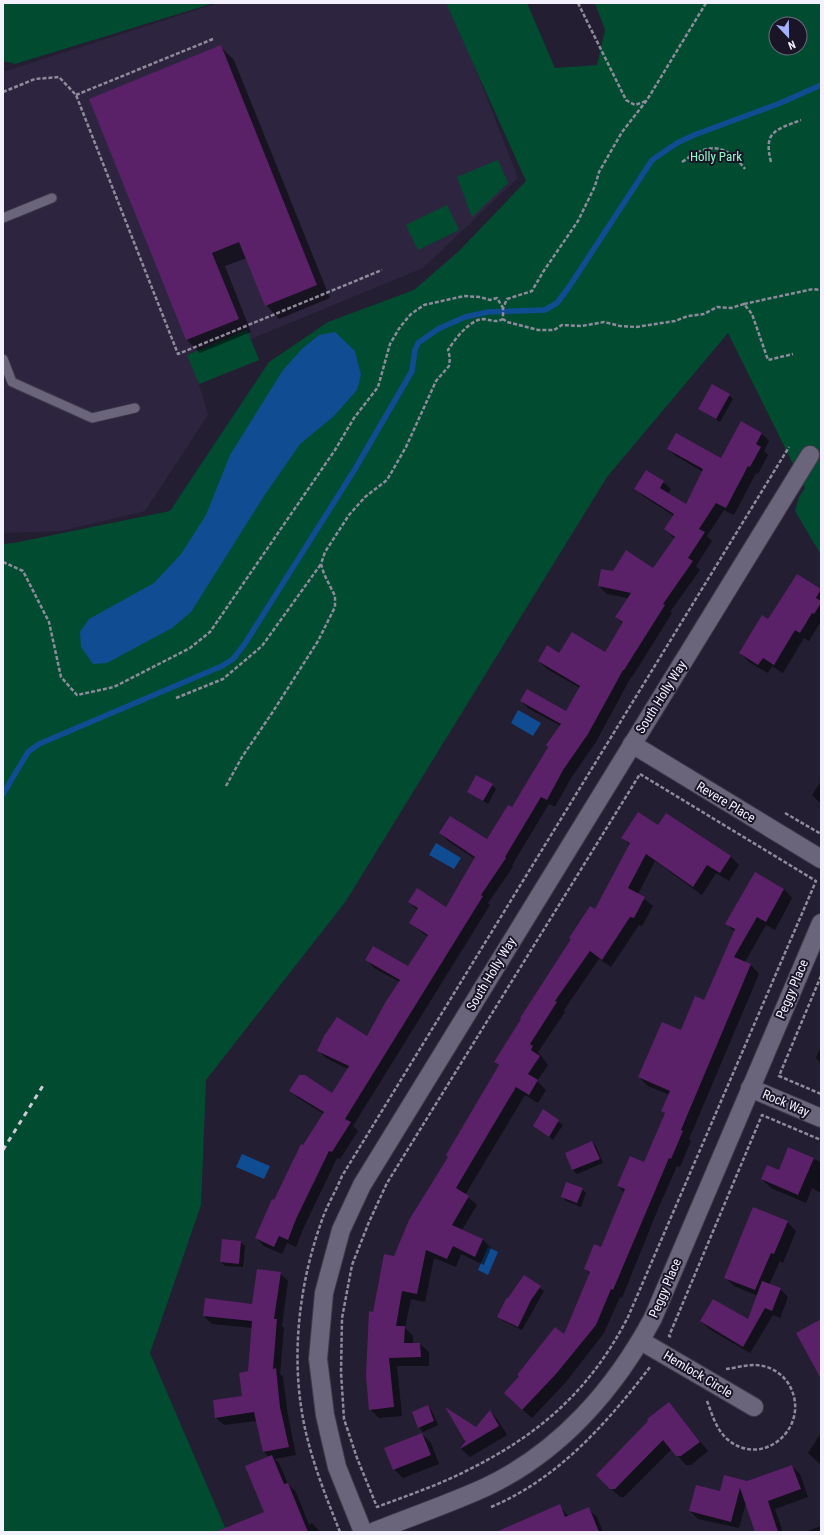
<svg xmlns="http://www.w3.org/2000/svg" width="824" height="1535" font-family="'Roboto Condensed',sans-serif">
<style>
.built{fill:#2d253f}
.green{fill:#014c31;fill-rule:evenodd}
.water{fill:#104c92}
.shadow{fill:#0007}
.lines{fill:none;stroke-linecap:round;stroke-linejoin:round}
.stream{stroke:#104c92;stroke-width:5.5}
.building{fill:#5a2068}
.lane-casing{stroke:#403a4b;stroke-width:11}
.street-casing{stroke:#403a4b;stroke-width:20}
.path{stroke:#8f8b9b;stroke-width:2.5;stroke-dasharray:4 2;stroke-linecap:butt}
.lane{stroke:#6b657c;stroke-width:9}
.street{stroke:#6b657c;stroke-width:18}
.rail{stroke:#cdcad8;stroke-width:3;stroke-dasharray:5 5;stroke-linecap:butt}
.labels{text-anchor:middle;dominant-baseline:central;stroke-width:4;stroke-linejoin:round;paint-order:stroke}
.park-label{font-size:13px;fill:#8dfcc6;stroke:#1a1427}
.street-label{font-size:13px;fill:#f4f1fe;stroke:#1a1427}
</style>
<rect width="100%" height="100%" fill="#231e31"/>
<polygon class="built" points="218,3 450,3 518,178 423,268 251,339 259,360 199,384 208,415 145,511 61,531 3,533 3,72"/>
<g class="green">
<polygon points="3,3 214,3 15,64 3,61"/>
<path d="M446,3H527L555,68L597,65L605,30L595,3H821V555L795,511L799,497L805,488L728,333L607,477L346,901L206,1080L201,1205L150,1353L227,1532H3V544L14,543L170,511L269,362L328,322L414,290L459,251L526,181ZM776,24H800V48H776Z"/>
<polygon points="498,160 508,183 472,217 457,177"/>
<polygon points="447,205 459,230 418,250 406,225"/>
<polygon points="247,330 259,360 199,384 187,355"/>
</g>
<g class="water">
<polygon points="335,332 355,351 361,375 357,390 334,416 300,444 264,496 191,612 172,628 107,663 93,664 81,647 80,632 89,619 154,583 181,554 206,515 230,455 283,370 303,348 319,335"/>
<polygon points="518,710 541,723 533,736 511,723"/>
<polygon points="436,843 461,858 454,869 429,855"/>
<polygon points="242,1154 270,1166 264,1179 236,1167"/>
<polygon points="488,1247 498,1252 488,1275 478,1270"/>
</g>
<g class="shadow">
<polygon points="220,46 234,60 330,298 279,319 266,305 247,258 225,266 251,332 200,353 187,340"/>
<polygon points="729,395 733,399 720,422 699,409"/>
<polygon points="761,433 769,441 764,451 768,455 758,474 756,473 734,515 724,510 707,536 712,541 696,566 700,570 670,612 672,613 632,677 631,677 596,742 571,778 555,807 549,804 512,865 513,867 488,903 490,905 353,1126 358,1131 340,1159 337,1158 304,1227 296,1247 287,1243 282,1254 264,1246 256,1238 304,1146 324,1114 298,1098 291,1091 333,1094 348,1069 326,1058 318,1050 367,1038 400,982 374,968 367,960 408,967 428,937 410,923 418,911 409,902 446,909 475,859 448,841 440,833 488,840 512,808 561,726 529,709 521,701 567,712 580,688 547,669 539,661 560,654 605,653 623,624 616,617 628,598 607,594 599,586 613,572 654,569 675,539 665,529 674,516 643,496 635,489 663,482 671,489 668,494 686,505 703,472 676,456 668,449 722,459"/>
<polygon points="820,590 821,621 809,641 804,638 783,673 772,666 768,673 749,662 740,653 769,621"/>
<polygon points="821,781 821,804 812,795"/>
<polygon points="492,785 496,789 488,804 468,792"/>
<polygon points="666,815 731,857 739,865 729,881 716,873 702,895 655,861 638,894 653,906 642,926 639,925 611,967 599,959 564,1010 565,1012 538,1052 548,1065 537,1081 546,1090 538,1103 525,1095 465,1195 477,1205 462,1230 483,1240 491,1248 484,1265 461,1254 456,1267 434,1258 425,1302 411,1299 405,1328 413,1336 413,1344 420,1344 429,1352 429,1366 397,1366 402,1416 379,1418 370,1409 374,1313 394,1257 500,1066 495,1062 595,910 630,845 623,837 658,827"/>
<polygon points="755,873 784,889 792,898 775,930 766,925 745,962 751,965 759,974 689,1139 691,1141 680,1167 677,1166 658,1209 622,1298 620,1297 604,1333 565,1383 532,1418 514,1402 565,1335 590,1274 585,1269 602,1248 624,1192 618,1186 644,1164 665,1114 663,1111 670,1095 648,1086 639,1077 682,1031 705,1001 735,932 727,924"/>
<polygon points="821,1047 821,1063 816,1058"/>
<polygon points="543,1111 563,1125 553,1140 534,1126"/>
<polygon points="592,1142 596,1146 603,1163 577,1174 573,1170 566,1153"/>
<polygon points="789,1149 821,1162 821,1193 812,1188 806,1203 771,1188 762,1179 779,1171"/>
<polygon points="582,1189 586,1193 581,1207 566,1201 562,1197"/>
<polygon points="787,1222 796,1231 783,1263 780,1261 769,1285 780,1289 788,1297 780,1318 773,1315 750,1353 709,1329 701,1321 748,1321 758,1296 734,1286 725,1277"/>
<polygon points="240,1242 245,1246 243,1267 225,1266 221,1262"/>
<polygon points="280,1273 288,1281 282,1326 284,1328 280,1374 283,1377 288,1416 296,1455 275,1459 279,1463 288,1484 296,1492 309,1525 312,1523 320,1532 246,1532 265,1512 269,1457 264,1452 257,1421 224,1425 216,1418 243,1397 249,1372 253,1328 212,1324 204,1316 252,1305"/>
<polygon points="525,1277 544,1291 522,1330 503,1321 499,1316"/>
<polygon points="669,1403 708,1451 691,1465 686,1465 672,1449 624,1497 620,1497 597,1475"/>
<polygon points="427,1406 432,1411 438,1425 423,1432 419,1427"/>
<polygon points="490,1411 498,1420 507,1435 470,1457 461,1449 465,1440"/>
<polygon points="821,1433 821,1465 808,1453"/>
<polygon points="422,1434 431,1443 439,1464 403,1478 394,1469"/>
<polygon points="792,1466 800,1474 808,1497 775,1509 783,1532 759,1532 746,1503 739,1528 698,1519 690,1511 721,1492"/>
<polygon points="559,1506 569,1517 588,1509 597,1517 603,1532 497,1532"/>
<polygon points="821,1526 821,1532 805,1532"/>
</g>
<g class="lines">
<polyline class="stream" points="3,794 28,752 39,744 222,666 233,659 244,645 355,469 412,371 415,350 418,343 438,329 465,317 488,312 545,310 557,303 569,287 652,160 677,143 694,135 778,104 821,85"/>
</g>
<g class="building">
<polygon points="221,45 317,285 265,306 239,242 212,253 239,319 186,340 89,99"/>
<polygon points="712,384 730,394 716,419 698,409"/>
<polygon points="741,421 762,433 756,444 761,447 750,467 748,466 726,508 716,503 699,529 705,532 688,558 693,561 663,604 665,605 624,670 623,670 588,734 563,770 547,800 541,797 505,857 506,858 481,895 483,896 345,1119 351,1122 332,1152 329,1151 296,1219 288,1240 279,1236 274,1247 255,1238 272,1199 274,1200 301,1144 303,1145 324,1112 289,1091 299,1075 305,1075 332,1093 349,1066 317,1051 324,1036 337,1017 367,1036 385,1003 400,980 365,960 373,946 408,966 428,935 409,923 418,908 408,902 417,888 446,907 475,857 439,833 450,816 487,839 508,805 512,807 548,747 546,745 561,724 520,701 527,689 566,711 580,686 538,661 547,645 559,653 572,632 605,652 623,622 615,617 631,593 598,586 601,569 613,571 626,550 653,568 675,537 664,529 674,514 634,489 646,470 664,481 660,488 686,504 703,469 667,449 676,433 721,458"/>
<polygon points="797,574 821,589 816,598 821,601 821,603 814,614 812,613 800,633 795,630 774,665 763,658 758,665 739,653 762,615 768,619"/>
<polygon points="476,775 493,784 483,801 467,792"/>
<polygon points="638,812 658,825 666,813 731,856 720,873 707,865 693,887 646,854 628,888 645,897 634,918 630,917 602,960 590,951 555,1001 557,1002 530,1044 533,1046 531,1050 540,1056 528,1074 538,1080 529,1095 516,1087 456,1188 469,1196 452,1225 483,1239 475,1257 453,1246 447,1259 426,1250 417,1294 402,1291 396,1326 405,1326 404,1343 420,1343 421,1357 389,1358 394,1407 369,1410 366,1376 369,1311 373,1312 384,1254 394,1256 409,1220 448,1157 446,1155 499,1065 494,1062 521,1019 520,1018 571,939 569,938 590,906 595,909 630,843 621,838"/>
<polygon points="755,872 784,889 766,922 757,917 734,957 751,964 681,1130 683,1131 671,1159 669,1158 613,1290 611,1289 596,1325 556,1374 522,1410 504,1393 519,1376 517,1375 555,1327 564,1334 590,1272 584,1269 594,1244 601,1247 625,1189 617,1186 630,1156 644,1162 665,1113 661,1111 670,1091 638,1077 645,1061 662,1022 681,1030 695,996 704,1000 735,929 725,924"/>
<polygon points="543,1109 559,1120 549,1137 533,1126"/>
<polygon points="592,1141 600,1159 572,1170 565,1153"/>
<polygon points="788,1147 814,1158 798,1195 761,1179 767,1165 779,1170"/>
<polygon points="566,1182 583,1188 577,1203 561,1197"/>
<polygon points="753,1207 788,1221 774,1254 771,1253 755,1290 724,1278"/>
<polygon points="222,1239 241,1241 239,1264 220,1262"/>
<polygon points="257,1269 281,1272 274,1319 277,1319 273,1369 276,1368 280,1407 289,1447 263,1452 254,1412 215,1418 213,1400 242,1396 239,1373 248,1371 252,1321 203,1316 205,1298 252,1304"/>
<polygon points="524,1275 541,1286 531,1300 518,1327 497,1317 507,1297 508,1298"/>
<polygon points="762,1281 781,1288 772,1311 765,1308 743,1347 700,1321 713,1299 748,1319"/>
<polygon points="821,1319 821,1379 796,1333"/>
<polygon points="669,1402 700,1442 681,1456 676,1456 663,1440 615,1489 610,1489 596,1475 648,1421 647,1419"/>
<polygon points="428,1405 434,1421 418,1428 412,1412"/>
<polygon points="445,1407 476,1427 490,1410 499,1426 460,1449 466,1440 465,1441"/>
<polygon points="422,1433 431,1455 393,1470 384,1448"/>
<polygon points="272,1455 284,1484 288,1483 308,1532 215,1532 264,1512 245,1466"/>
<polygon points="792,1465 801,1489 768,1501 778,1532 755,1532 740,1488 731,1522 689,1511 696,1485 720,1491 724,1475 747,1481"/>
<polygon points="560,1504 565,1517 589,1507 599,1532 496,1532"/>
</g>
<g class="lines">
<defs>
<g id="lane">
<polyline points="3,218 52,198"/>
<polyline points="3,359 12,382 92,418 135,408"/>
</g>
<g id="street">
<polyline points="632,744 821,859"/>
<polyline points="750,1088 821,1118"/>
<polyline points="641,1341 754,1407"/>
<polyline points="363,1532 337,1467 325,1415 318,1359 324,1293 341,1230 362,1185 810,455"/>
<path d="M373,1532C410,1517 449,1504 486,1487C560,1452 615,1389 653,1318L821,923"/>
</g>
</defs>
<use href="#lane" class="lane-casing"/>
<use href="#street" class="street-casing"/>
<g class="path">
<polyline points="578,3 626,100 635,105 646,101"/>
<polyline points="706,3 647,100 622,132 599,172 595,186 578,221 543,272 532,291 507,299 503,308 503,319 507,322 538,330 554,330 562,325 582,326 604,322 620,326 636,327 675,321 688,316 704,314 717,307 731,308 744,304 752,314 768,360 793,354"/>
<polyline points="3,92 35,79 59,77 76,95 178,354 382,270"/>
<polyline points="76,95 213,39"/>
<path d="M682,162C709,143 724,142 745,169"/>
<path d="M771,162C763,131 776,130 801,120"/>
<polyline points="744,304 813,289 821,290"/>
<polyline points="3,562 23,571 49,622 61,677 77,695 114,687 190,648 210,632 335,450 354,418 378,387 390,344 400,327 411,314 424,305 464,296 480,297 490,300 497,298 503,308"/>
<polyline points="176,698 223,679 262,646 321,564"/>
<path d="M640,774L816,881L628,1317C590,1391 538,1436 464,1472C436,1486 406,1496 377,1507L357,1458L344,1419L341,1372L342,1318L352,1265L369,1222L387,1183Z"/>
<path d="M226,786L242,757L272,713L318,641L335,607V596L324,574L321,564L325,552L349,515L365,497L387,480L406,447L436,381L449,366L450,358L448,350C455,339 470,319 484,319C491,320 496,323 503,319"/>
<polyline points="785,813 821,834"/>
<polyline points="821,976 779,1076 821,1094"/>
<polyline points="671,1337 669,1336 762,1115 821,1140"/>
<path d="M707,1401C712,1414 716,1429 727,1439C764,1471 814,1424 788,1383C780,1371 767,1365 754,1365C745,1365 735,1368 726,1369"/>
<path d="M491,1507C558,1479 607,1423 650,1367"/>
<path d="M340,1532C328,1502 316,1472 308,1441C289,1369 297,1289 322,1220C327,1205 336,1191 342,1176L789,447"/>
</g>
<use href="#lane" class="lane"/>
<use href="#street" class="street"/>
<polyline class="rail" points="3,1150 44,1084"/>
</g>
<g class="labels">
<g class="park-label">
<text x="716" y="156">Holly Park</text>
</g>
<g class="street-label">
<text transform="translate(661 697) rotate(-58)">South Holly Way</text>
<text transform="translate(726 802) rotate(31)">Revere Place</text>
<text transform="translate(491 974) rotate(-59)">South Holly Way</text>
<text transform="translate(792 989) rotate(-67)">Peggy Place</text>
<text transform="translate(786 1103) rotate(23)">Rock Way</text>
<text transform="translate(665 1288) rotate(-67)">Peggy Place</text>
<text transform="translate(698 1374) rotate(31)">Hemlock Circle</text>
</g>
</g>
<rect width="824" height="1535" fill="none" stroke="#f4f1fe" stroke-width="8"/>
<g transform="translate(788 36) rotate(158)"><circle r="19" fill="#1a1427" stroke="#716c7d"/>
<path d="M0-3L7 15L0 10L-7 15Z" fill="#a5b1fc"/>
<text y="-6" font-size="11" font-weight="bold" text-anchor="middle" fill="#f4f1fe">N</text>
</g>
</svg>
